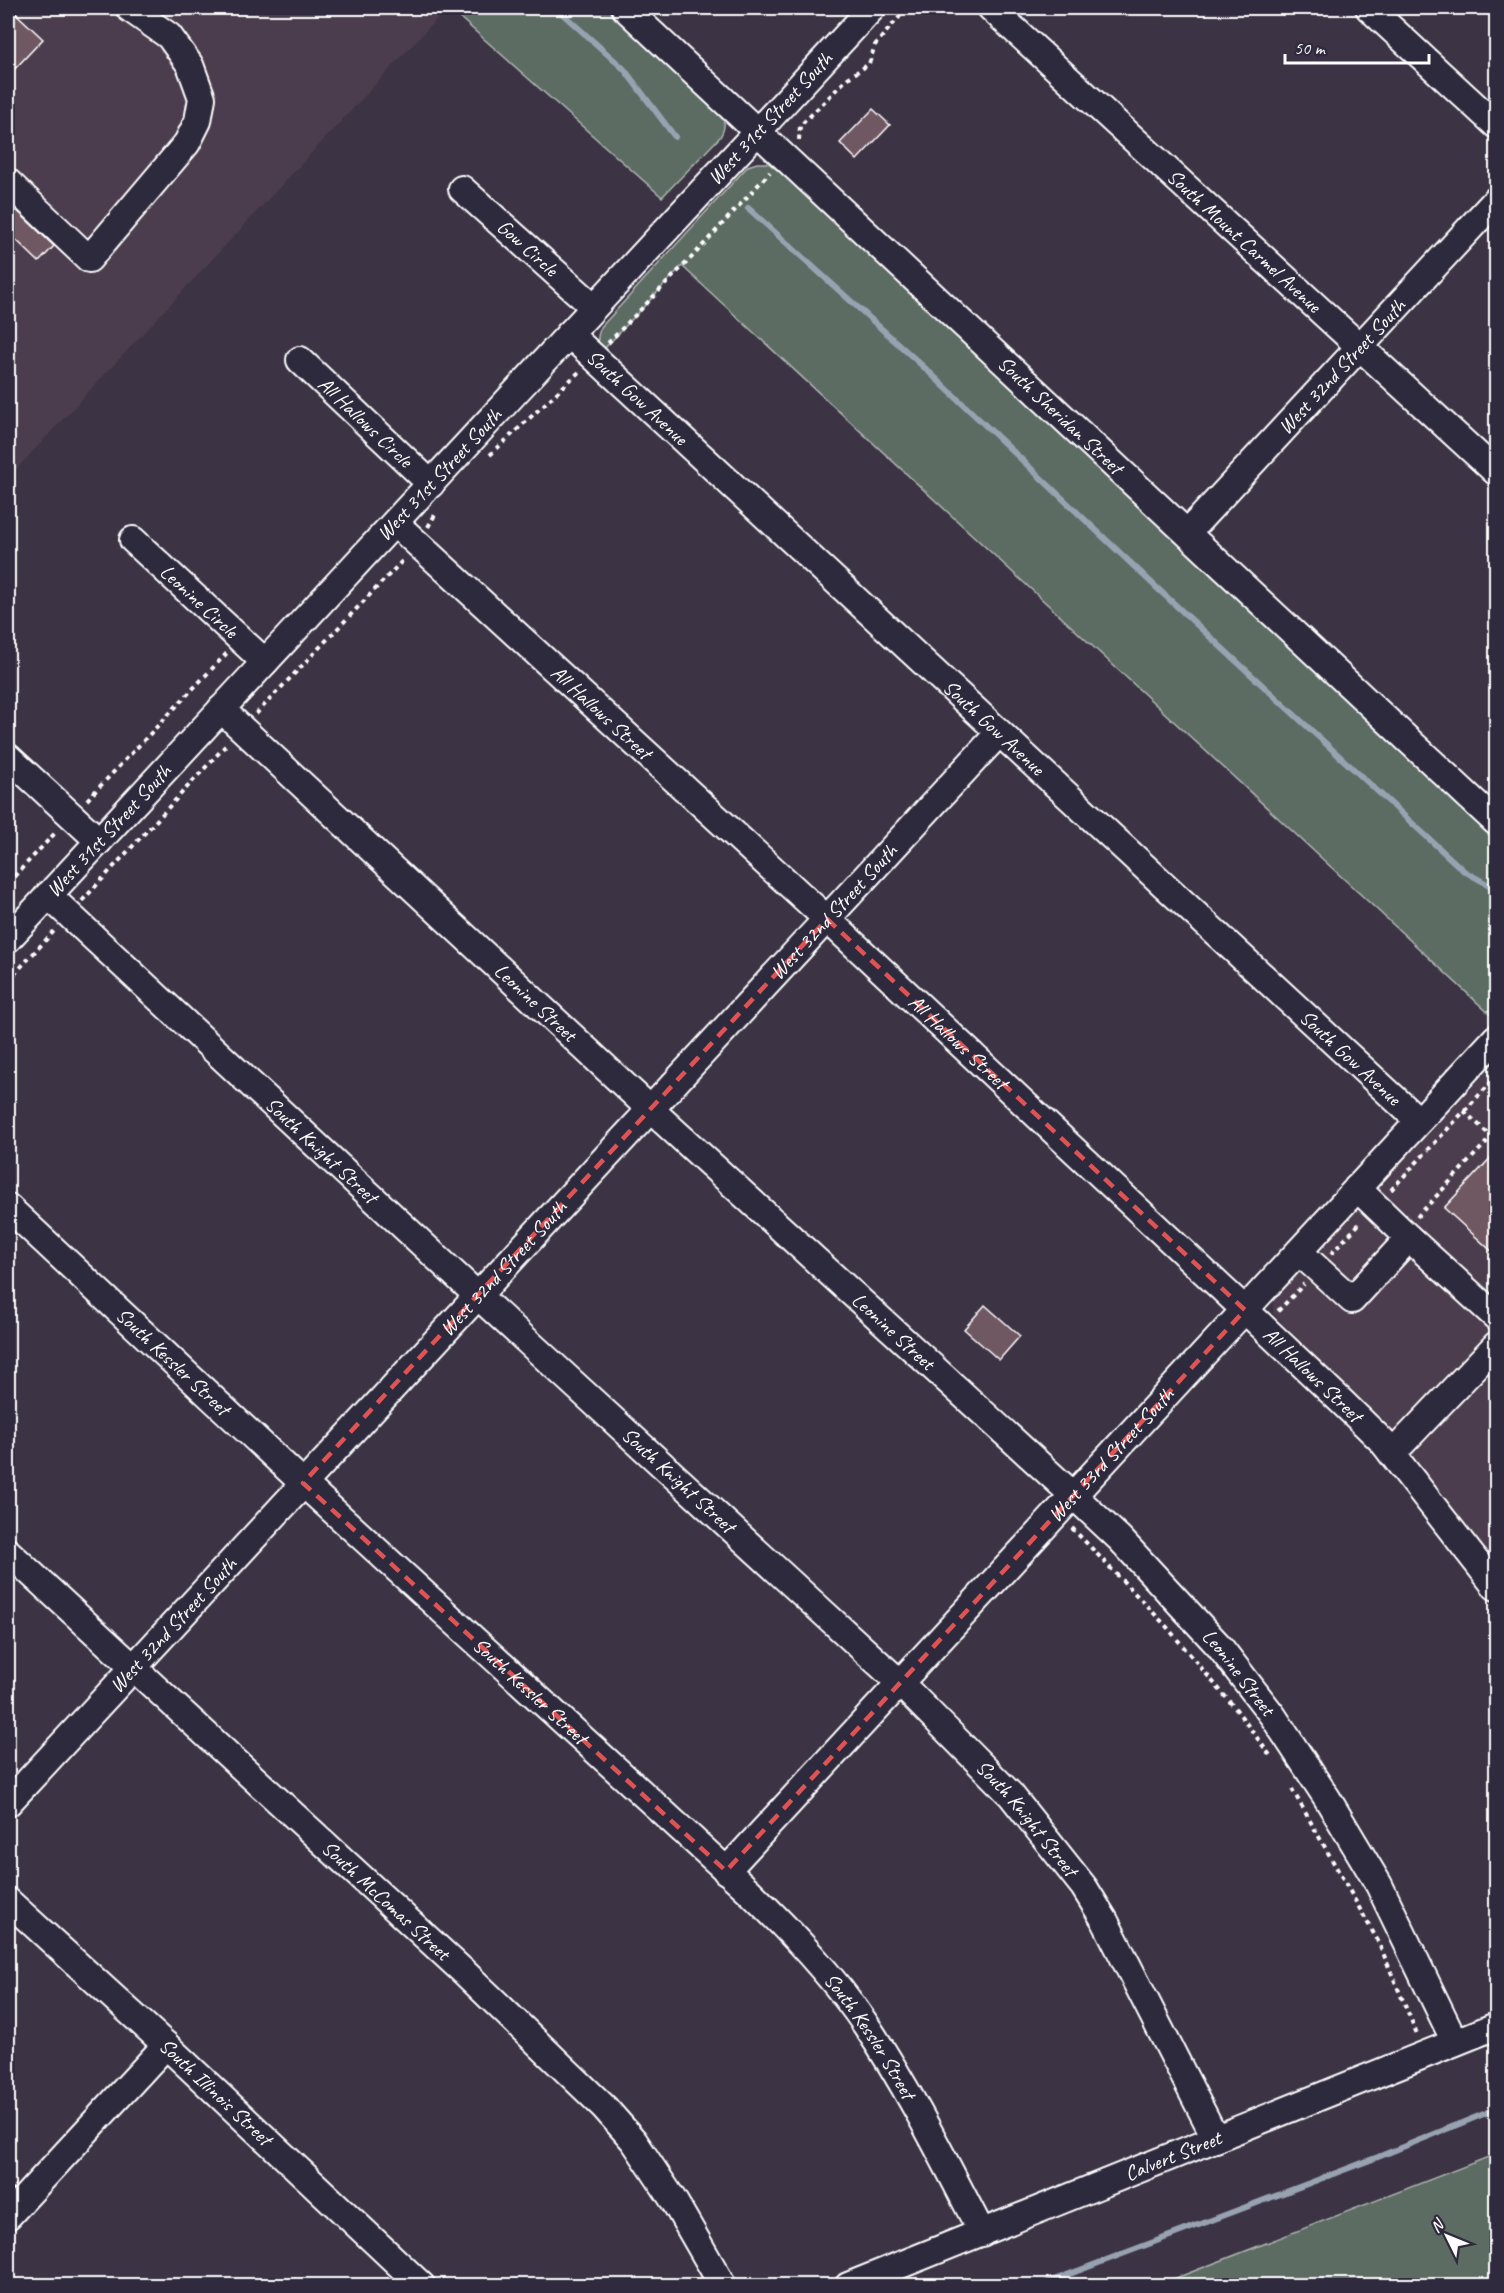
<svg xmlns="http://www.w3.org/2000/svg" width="1504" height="2293" font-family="Caveat,sans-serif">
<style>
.built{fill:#4c3e4d}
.green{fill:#5c6c63;stroke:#aeb6b1;stroke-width:1.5}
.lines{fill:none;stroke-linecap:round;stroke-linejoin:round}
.stream{stroke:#98a3b2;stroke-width:6}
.building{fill:#705962;stroke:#fff;stroke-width:1.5}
.minor-casing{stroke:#fff;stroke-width:30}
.path{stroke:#fff;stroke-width:4;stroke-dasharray:4.5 4.5;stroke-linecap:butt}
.minor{stroke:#2f2a3d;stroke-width:26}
.marked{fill:none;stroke:#de5353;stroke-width:4.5;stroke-dasharray:12 8;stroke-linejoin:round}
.labels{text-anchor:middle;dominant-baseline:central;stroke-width:4.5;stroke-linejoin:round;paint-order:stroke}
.street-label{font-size:21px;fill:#fff;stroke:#2f2a3d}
</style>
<rect width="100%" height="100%" fill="#3c3344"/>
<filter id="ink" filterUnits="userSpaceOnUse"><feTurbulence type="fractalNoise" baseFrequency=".0167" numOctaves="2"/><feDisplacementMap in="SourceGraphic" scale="12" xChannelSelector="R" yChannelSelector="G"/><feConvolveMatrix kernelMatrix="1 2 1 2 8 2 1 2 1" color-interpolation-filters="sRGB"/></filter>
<g filter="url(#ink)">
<g class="built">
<polygon points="8,8 383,8 388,12 447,8 8,478"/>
<polygon points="1496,1062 1496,1567 1477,1540 1381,1423 1330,1373 1273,1313 1273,1303 1283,1288"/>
</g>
<g class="green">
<path d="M449,8H608L713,105C722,118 729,122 720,137L662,197Z"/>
<path d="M757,163H768L780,172L1496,835V1015L1494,1018L682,266L603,350C596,341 597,337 601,327L748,166Z"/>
<polygon points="1496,2154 1496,2285 1158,2285"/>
</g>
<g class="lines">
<g class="stream">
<polyline points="556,8 624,69 675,137"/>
<polyline points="748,208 927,370 1157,588 1464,871 1496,889"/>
<polyline points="1038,2286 1378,2157 1496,2109"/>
</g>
</g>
<g class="building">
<polygon points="8,8 10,8 43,39 8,76"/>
<polygon points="873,109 890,125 857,160 840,143"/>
<polygon points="8,202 54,246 39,262 8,232"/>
<polygon points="1497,1151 1497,1256 1444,1208"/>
<polygon points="985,1305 1020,1336 999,1360 964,1329"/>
</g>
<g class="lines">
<defs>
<g id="minor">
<path id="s1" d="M625,8L1496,822"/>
<path id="s2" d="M991,8L1496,472"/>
<polyline points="1369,8 1496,125"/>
<polyline points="8,182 89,259 187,143 198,121 202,98 190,65 169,36 129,8"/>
<path id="s3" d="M462,189L594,307"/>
<path id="s4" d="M569,334L1419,1121"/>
<path id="s5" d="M300,360L431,484"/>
<path id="s6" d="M395,523L827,919L1245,1310L1343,1403L1382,1441L1496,1587"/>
<path id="s7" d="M1188,532L1496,200"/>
<path id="s8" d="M133,540L265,662"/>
<path id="s9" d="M221,709L649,1108L1073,1495L1120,1539L1219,1646L1273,1716L1327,1798L1379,1885L1455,2042"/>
<polyline points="8,757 99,841"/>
<path id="s10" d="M48,895L477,1295L900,1683L1011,1795L1084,1887L1105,1921L1216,2139"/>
<path id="s11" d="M8,939L872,8"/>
<path id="s12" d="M8,1207L303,1483L749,1891C791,1932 833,1976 866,2025C910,2091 945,2162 982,2233"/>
<polyline points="1409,1238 1496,1317"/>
<polyline points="1299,1252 1352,1300 1409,1238 1357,1188"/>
<polyline points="1392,1454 1496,1345"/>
<path id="s13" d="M8,1552L465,1973L604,2107L634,2141L674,2201L723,2286"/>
<path id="s14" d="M8,1803L999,733"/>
<path id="s15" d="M726,1871L1496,1038"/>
<path id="s16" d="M8,1901L166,2045L422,2286"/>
<polyline points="8,2216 166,2045"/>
<path id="s17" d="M848,2286L1496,2026"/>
</g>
</defs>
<use href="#minor" class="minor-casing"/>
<g class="path">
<polyline points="799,140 800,126 848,78 869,64 875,45 907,8"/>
<polyline points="608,343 693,256 770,172"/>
<polyline points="490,455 579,372"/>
<polyline points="428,527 436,513"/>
<polyline points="256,714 404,559"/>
<polyline points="87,800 227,653"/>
<polyline points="8,883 57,831"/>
<polyline points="82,901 228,743"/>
<polyline points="8,981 55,930"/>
<polyline points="1464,1111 1496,1141"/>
<polyline points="1391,1190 1496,1077"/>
<polyline points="1417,1217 1496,1132"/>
<polyline points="1331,1254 1361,1222"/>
<polyline points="1278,1311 1304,1284"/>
<polyline points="1072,1528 1166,1626 1235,1708 1272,1758"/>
<polyline points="1292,1789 1378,1941 1417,2034 1415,2035"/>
</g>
<use href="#minor" class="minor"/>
</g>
</g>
<path class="marked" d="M827,919L1245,1310L726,1871L303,1483Z"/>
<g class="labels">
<g class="street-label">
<text stroke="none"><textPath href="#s11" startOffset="1120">West 31st Street South</textPath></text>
<text stroke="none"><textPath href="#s2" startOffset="344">South Mount Carmel Avenue</textPath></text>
<text stroke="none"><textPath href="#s3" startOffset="88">Gow Circle</textPath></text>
<text stroke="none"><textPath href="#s7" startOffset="226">West 32nd Street South</textPath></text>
<text stroke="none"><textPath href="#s4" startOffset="93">South Gow Avenue</textPath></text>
<text stroke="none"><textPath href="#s1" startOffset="596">South Sheridan Street</textPath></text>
<text stroke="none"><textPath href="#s5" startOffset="90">All Hallows Circle</textPath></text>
<text stroke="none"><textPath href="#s11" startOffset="634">West 31st Street South</textPath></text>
<text stroke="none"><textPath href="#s8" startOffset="90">Leonine Circle</textPath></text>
<text stroke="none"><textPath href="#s6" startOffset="280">All Hallows Street</textPath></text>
<text stroke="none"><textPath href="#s4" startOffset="579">South Gow Avenue</textPath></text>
<text stroke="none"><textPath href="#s11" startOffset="148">West 31st Street South</textPath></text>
<text stroke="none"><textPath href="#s14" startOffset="1215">West 32nd Street South</textPath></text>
<text stroke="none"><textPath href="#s9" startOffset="430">Leonine Street</textPath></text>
<text stroke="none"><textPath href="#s6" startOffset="766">All Hallows Street</textPath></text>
<text stroke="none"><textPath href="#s4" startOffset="1065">South Gow Avenue</textPath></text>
<text stroke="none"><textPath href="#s10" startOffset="374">South Knight Street</textPath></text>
<text stroke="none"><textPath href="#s14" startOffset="729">West 32nd Street South</textPath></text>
<text stroke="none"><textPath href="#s9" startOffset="916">Leonine Street</textPath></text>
<text stroke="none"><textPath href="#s12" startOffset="226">South Kessler Street</textPath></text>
<text stroke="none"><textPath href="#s6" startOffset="1252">All Hallows Street</textPath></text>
<text stroke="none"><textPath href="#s15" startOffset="567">West 33rd Street South</textPath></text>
<text stroke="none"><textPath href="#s10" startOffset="860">South Knight Street</textPath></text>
<text stroke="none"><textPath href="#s14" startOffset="243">West 32nd Street South</textPath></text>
<text stroke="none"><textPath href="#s9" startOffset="1402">Leonine Street</textPath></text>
<text stroke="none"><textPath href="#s12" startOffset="712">South Kessler Street</textPath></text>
<text stroke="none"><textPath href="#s10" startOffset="1346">South Knight Street</textPath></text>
<text stroke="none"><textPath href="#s13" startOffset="514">South McComas Street</textPath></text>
<text stroke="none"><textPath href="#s12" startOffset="1198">South Kessler Street</textPath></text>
<text stroke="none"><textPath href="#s16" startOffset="282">South Illinois Street</textPath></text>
<text stroke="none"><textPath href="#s17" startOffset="350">Calvert Street</textPath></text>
</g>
</g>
<rect width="1504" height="2293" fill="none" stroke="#2f2a3d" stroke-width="30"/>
<rect x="15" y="15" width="1474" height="2263" fill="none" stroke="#fff" stroke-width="2" filter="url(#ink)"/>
<g transform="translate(1447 2236) rotate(313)" stroke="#2f2a3d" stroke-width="4.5" paint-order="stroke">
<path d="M0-4.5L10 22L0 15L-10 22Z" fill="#ffffff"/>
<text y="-9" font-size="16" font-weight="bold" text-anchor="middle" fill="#ffffff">N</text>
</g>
<path d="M1285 54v9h144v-9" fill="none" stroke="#ffffff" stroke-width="3"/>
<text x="1294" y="54" font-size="18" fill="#ffffff" stroke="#2f2a3d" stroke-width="4.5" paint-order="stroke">50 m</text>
</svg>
